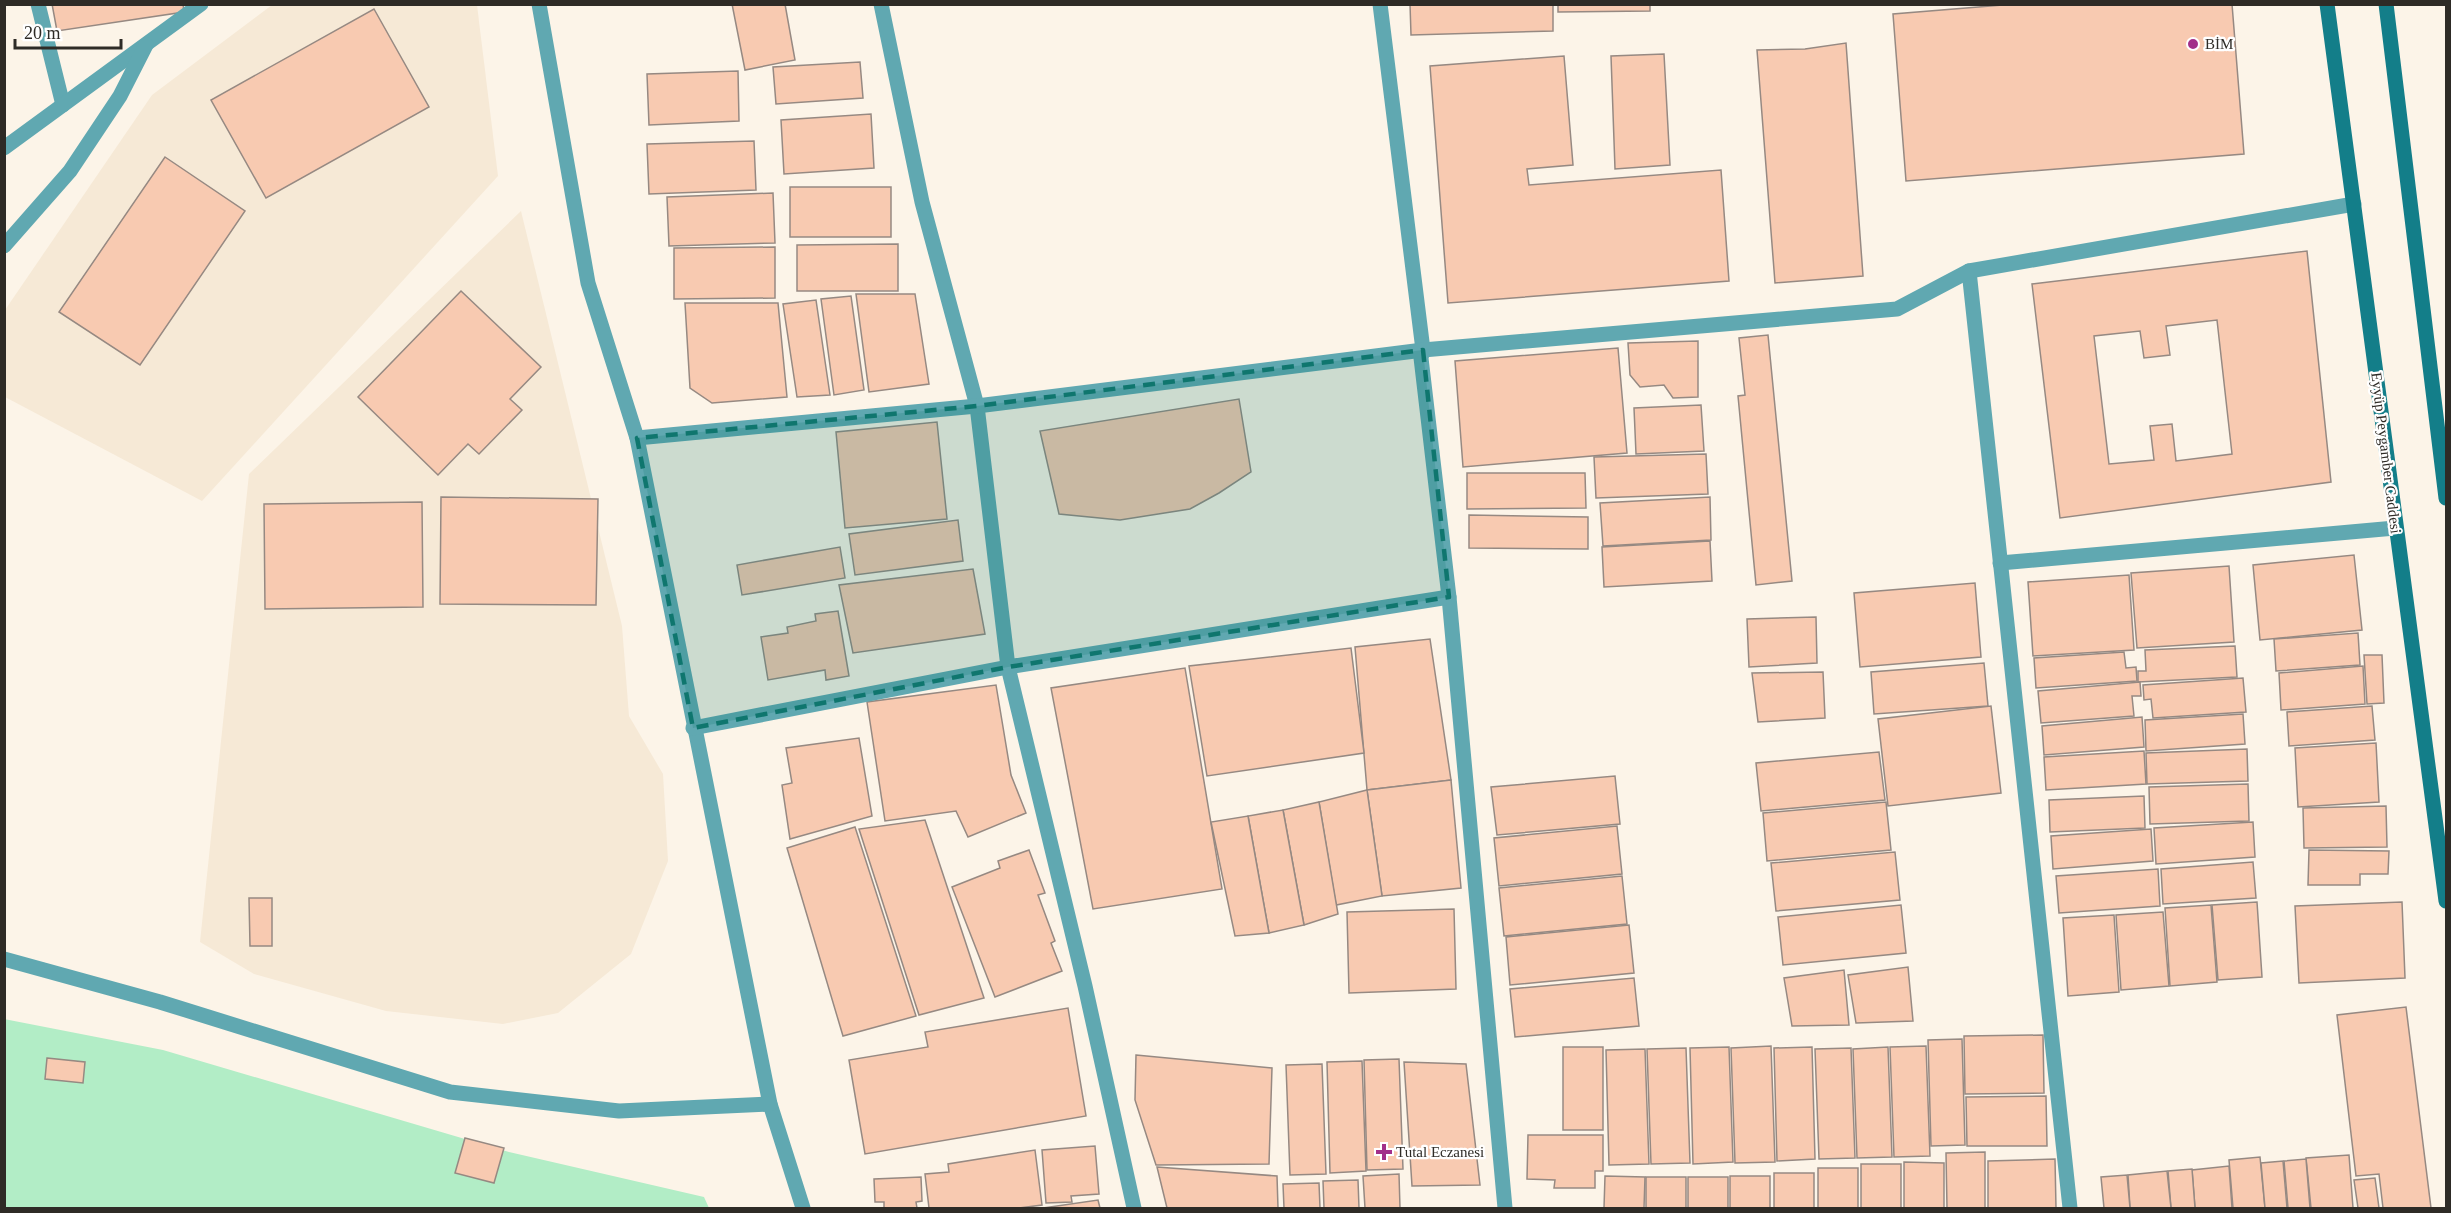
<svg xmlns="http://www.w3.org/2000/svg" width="2451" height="1213" font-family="'Times New Roman',serif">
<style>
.built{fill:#f6e9d6}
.green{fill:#b2edc6}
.building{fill:#f8cab1;stroke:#968982;stroke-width:1.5;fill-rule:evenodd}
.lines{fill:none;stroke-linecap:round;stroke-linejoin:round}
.minor{stroke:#60a8b1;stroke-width:15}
.secondary{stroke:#137e89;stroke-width:15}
.marked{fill:#0f766e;fill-opacity:0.2;stroke:#0f766e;stroke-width:4.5;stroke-dasharray:12 8;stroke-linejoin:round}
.poi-dot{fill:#a22f8a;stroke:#fff;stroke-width:2}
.labels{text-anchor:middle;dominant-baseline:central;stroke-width:4.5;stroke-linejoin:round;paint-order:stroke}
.poi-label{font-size:15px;fill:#2e2b26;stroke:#fff;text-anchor:start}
.street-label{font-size:15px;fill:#2e2b26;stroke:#fff}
</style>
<rect width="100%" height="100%" fill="#fcf4e8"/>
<g class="built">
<polygon points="272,5 477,5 498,176 202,501 5,397 5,310 152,95"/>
<polygon points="521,211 622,626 629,716 663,774 668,861 631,954 558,1013 503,1024 386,1011 254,974 200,942 249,474"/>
</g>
<polygon class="green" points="4,1019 163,1050 509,1152 704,1197 709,1208 5,1208"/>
<g class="building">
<polygon points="52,4 183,4 184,12 57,31"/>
<polygon points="732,4 785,4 795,60 745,70"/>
<polygon points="1410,4 1553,4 1553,31 1411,35"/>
<polygon points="1558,4 1650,4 1650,11 1558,12"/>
<polygon points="2015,4 2232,4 2244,154 1906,181 1893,14"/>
<polygon points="374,9 429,107 266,198 211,100"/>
<polygon points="1846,43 1863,276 1775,283 1757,50 1805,49"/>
<polygon points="1664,54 1670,165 1615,169 1611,56"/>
<polygon points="1564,56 1573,165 1527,169 1529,185 1721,170 1729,281 1448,303 1430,66"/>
<polygon points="860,62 863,98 776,104 773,67"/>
<polygon points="738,71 739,121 649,125 647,74"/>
<polygon points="871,114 874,168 784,174 781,120"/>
<polygon points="754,141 756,190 649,194 647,144"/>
<polygon points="165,157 245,211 140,365 59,312"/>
<rect x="790" y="187" width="101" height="50"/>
<polygon points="773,193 775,243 669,246 667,197"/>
<polygon points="898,244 898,291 797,291 797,245"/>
<polygon points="775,247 775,298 674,299 674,248"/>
<path d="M2307,251L2331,482L2060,518L2032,284ZM2217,320L2232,454L2176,461L2172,424L2150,426L2154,460L2109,464L2094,336L2140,331L2144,358L2170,355L2166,326Z"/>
<polygon points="461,291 541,367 510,399 522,410 479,454 468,444 438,475 358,397"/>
<polygon points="856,294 915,294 929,384 869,392"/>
<polygon points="851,296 864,390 834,395 821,299"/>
<polygon points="816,300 830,395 797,397 783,304"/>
<polygon points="685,303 778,303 787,397 712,403 690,388"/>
<polygon points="1768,335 1792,581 1756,585 1738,396 1745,395 1739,338"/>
<polygon points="1698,341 1698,397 1673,398 1664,385 1640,387 1630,375 1628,343"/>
<polygon points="1618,348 1627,453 1463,467 1455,361"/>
<polygon points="1239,399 1251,472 1219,493 1190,509 1120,520 1059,514 1040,431"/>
<polygon points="1701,405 1704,451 1636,454 1634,408"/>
<polygon points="937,422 947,519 845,528 836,432"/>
<polygon points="1706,454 1708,494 1596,498 1594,457"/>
<polygon points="1467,473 1585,473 1586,508 1467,509"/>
<polygon points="441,497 598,499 596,605 440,604"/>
<polygon points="1710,497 1711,540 1603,546 1600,503"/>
<polygon points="422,502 423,607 265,609 264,504"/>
<polygon points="1469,515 1588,517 1588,549 1469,548"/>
<polygon points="958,520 963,561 855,575 849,534"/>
<polygon points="1710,541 1712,581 1604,587 1602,547"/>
<polygon points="840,547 845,578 742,595 737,565"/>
<polygon points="2354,555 2362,630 2260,640 2253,565"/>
<polygon points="2229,566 2234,642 2137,648 2131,573"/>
<polygon points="973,569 985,634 853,653 839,585"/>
<polygon points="2129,575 2134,650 2033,656 2028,582"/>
<polygon points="1975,583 1981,657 1860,667 1854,593"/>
<polygon points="838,611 849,676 826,680 825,670 768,680 761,637 788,633 787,627 816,621 815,614"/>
<polygon points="1816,617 1817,663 1749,667 1747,619"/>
<polygon points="2358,633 2360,665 2276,671 2274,639"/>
<polygon points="1430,639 1451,780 1367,790 1355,647"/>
<polygon points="2235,646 2237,677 2138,682 2138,671 2146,671 2145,650"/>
<polygon points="1351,648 1364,753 1207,776 1189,666"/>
<polygon points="2124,652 2126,668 2136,667 2137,681 2036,688 2034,658"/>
<polygon points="2364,655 2382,655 2384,703 2367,704"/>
<polygon points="1984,663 1988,706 1874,714 1871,672"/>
<polygon points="2363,666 2365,704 2281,710 2279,673"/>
<polygon points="1185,668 1222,889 1093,909 1051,688"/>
<polygon points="1823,672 1825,718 1758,722 1752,673"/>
<polygon points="2243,678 2246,712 2153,718 2151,699 2144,700 2143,685"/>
<polygon points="2140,682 2141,696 2132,696 2134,716 2041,723 2038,691"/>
<polygon points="996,685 1011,775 1026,813 968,837 956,811 885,821 867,702"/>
<polygon points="1991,706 2001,793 1888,806 1878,719"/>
<polygon points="2372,706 2375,740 2289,746 2287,712"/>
<polygon points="2243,714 2245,744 2146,751 2145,720"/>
<polygon points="2142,717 2144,747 2044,755 2042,726"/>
<polygon points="859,738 872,816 790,839 782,785 792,783 786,748"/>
<polygon points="2376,743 2379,802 2298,807 2295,748"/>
<polygon points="2247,749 2248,781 2147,784 2146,753"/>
<polygon points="2144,751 2146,784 2046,790 2044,757"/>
<polygon points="1879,752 1885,800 1761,811 1756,763"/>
<polygon points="1615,776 1620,824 1497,835 1491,787"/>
<polygon points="1451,780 1461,888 1382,896 1367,790"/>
<polygon points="2248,784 2249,821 2150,824 2149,787"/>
<polygon points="1367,790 1382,896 1336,905 1319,802"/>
<polygon points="2144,796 2145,828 2050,832 2049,800"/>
<polygon points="1319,802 1338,914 1304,925 1283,810"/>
<polygon points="1886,802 1891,850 1767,861 1763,813"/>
<polygon points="2386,806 2387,847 2304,848 2303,808"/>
<polygon points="1283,810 1304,925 1269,933 1248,816"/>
<polygon points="1248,816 1269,933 1235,936 1211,822"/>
<polygon points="925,820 984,998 919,1015 859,829"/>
<polygon points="2253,822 2255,857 2156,864 2154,828"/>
<polygon points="1617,826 1622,874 1499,886 1494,838"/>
<polygon points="855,827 916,1016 843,1036 787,848"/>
<polygon points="2151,829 2153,861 2053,869 2051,836"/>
<polygon points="1029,850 1045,893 1038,895 1055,941 1051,943 1062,971 995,997 952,887 1000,868 998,861"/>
<polygon points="2309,850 2389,851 2388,874 2360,874 2360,885 2308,885"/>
<polygon points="1895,852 1900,900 1776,911 1771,863"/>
<polygon points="2253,862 2256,898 2163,904 2161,869"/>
<polygon points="2158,869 2160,906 2059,913 2056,876"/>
<polygon points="1622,876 1627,924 1504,936 1499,888"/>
<polygon points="249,898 272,898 272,946 250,946"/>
<polygon points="2257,902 2262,977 2218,980 2212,905"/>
<polygon points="2402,902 2405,978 2299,983 2295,906"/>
<polygon points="1901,905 1906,953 1783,965 1778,917"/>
<polygon points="2211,905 2217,982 2170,986 2165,908"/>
<polygon points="1454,909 1456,989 1349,993 1347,912"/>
<polygon points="2163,912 2169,986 2121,990 2116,915"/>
<polygon points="2114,915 2119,992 2068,996 2063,918"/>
<polygon points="1629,925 1634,973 1510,985 1506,937"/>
<polygon points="1908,967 1913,1021 1856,1023 1848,975"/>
<polygon points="1844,970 1849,1025 1792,1026 1784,978"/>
<polygon points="1634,978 1639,1026 1515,1037 1510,989"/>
<polygon points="2406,1007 2431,1208 2383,1208 2379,1174 2356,1176 2337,1015"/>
<polygon points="1068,1008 1086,1116 865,1154 849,1060 928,1047 925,1032"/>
<polygon points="2043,1035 2044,1093 1965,1094 1964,1036"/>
<polygon points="1962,1039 1965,1145 1931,1146 1928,1040"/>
<polygon points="1771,1046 1775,1162 1735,1163 1731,1048"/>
<polygon points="1926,1046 1930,1156 1894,1157 1890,1047"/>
<rect x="1563" y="1047" width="40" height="83"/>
<polygon points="1729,1047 1733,1162 1693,1164 1690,1048"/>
<polygon points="1812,1047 1815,1159 1777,1161 1774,1048"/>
<polygon points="1888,1047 1892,1157 1857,1158 1853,1049"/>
<polygon points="1686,1048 1690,1163 1651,1164 1647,1049"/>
<polygon points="1851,1048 1855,1158 1819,1159 1815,1049"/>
<polygon points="1645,1049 1649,1164 1609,1165 1606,1050"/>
<polygon points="1136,1055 1272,1068 1269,1164 1156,1165 1135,1100"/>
<polygon points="47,1058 85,1062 83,1083 45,1079"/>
<polygon points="1399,1059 1403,1169 1367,1170 1364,1060"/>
<polygon points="1362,1061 1366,1171 1330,1173 1327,1062"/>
<polygon points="1404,1062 1466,1064 1480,1185 1412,1186"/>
<polygon points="1322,1064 1326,1174 1290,1175 1286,1065"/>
<polygon points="2046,1096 2047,1146 1967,1146 1966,1097"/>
<polygon points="1528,1135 1603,1135 1603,1171 1595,1171 1595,1188 1554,1188 1555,1180 1527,1179"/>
<polygon points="465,1138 504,1148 494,1183 455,1173"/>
<polygon points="1095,1146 1099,1194 1071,1196 1072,1202 1046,1203 1042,1150"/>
<polygon points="1035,1150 1042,1205 1019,1208 929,1208 925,1174 949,1172 948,1164"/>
<polygon points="1985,1152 1985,1208 1947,1208 1946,1153"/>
<polygon points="2349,1155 2353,1208 2311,1208 2306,1158"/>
<polygon points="2260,1157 2265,1208 2233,1208 2229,1160"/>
<polygon points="2055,1159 2056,1208 1988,1208 1988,1161"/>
<polygon points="2306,1159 2310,1208 2288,1208 2284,1161"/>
<polygon points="2283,1161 2287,1208 2265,1208 2261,1163"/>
<polygon points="1904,1162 1944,1163 1944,1208 1904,1208"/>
<rect x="1861" y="1164" width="40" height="44"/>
<polygon points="2229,1166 2232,1208 2195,1208 2192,1170"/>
<polygon points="1157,1167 1277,1176 1278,1208 1167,1208"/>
<rect x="1818" y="1168" width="40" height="40"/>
<polygon points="2192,1169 2195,1208 2171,1208 2168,1171"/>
<polygon points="2167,1171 2171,1208 2130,1208 2128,1175"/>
<rect x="1774" y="1173" width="40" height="35"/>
<polygon points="1399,1174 1400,1208 1365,1208 1363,1176"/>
<polygon points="2127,1175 2130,1208 2104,1208 2101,1177"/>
<polygon points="1605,1176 1645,1177 1644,1208 1604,1208"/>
<rect x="1730" y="1176" width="40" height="32"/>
<polygon points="921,1177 922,1201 916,1202 917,1208 884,1208 884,1202 875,1202 874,1179"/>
<rect x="1646" y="1177" width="40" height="31"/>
<rect x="1688" y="1177" width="40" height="31"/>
<polygon points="2375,1178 2379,1208 2358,1208 2354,1180"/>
<polygon points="1358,1180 1359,1208 1324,1208 1323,1181"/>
<polygon points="1319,1183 1320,1208 1284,1208 1283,1184"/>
<polygon points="1098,1200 1100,1208 1043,1208"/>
</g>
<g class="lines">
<g class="minor">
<polyline points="38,4 63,105"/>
<polyline points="539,4 588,283 637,438 770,1104 803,1208"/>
<polyline points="881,4 922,202 977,406 1008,667 1085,986 1134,1208"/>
<polyline points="1380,4 1423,350 1421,358 1449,597 1505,1208"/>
<polyline points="4,148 201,4"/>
<polyline points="4,246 70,171 120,96 146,45"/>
<polyline points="1969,271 2070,1208"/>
<polyline points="637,438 977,406 1423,350 1897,309 1969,271 2354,204"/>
<polyline points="2000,563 2395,528"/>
<polyline points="693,728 1008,667 1449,597"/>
<polyline points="4,959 160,1002 450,1092 619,1111 770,1104"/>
</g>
<g class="secondary">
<polyline points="2327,4 2446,901"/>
<polyline points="2386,4 2446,498"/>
</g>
</g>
<path class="marked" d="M1423,350L1449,597L1008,667L693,728L637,438L977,406Z"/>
<g class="poi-dot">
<circle cx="2193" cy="44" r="6"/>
<path d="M1381 1143h6v6h6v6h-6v6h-6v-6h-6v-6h6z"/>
</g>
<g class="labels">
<g class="poi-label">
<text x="2205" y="44">BİM</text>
<text x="1396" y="1152">Tutal Eczanesi</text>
</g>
<g class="street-label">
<text transform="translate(2386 453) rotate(83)">Eyyüp Peygamber Caddesi</text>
</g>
</g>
<rect width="2451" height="1213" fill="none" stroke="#2e2b26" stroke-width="12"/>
<path d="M15 39v9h106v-9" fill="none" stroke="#2e2b26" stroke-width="3"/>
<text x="24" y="39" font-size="18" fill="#2e2b26" stroke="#ffffff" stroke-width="4.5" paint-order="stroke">20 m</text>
</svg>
